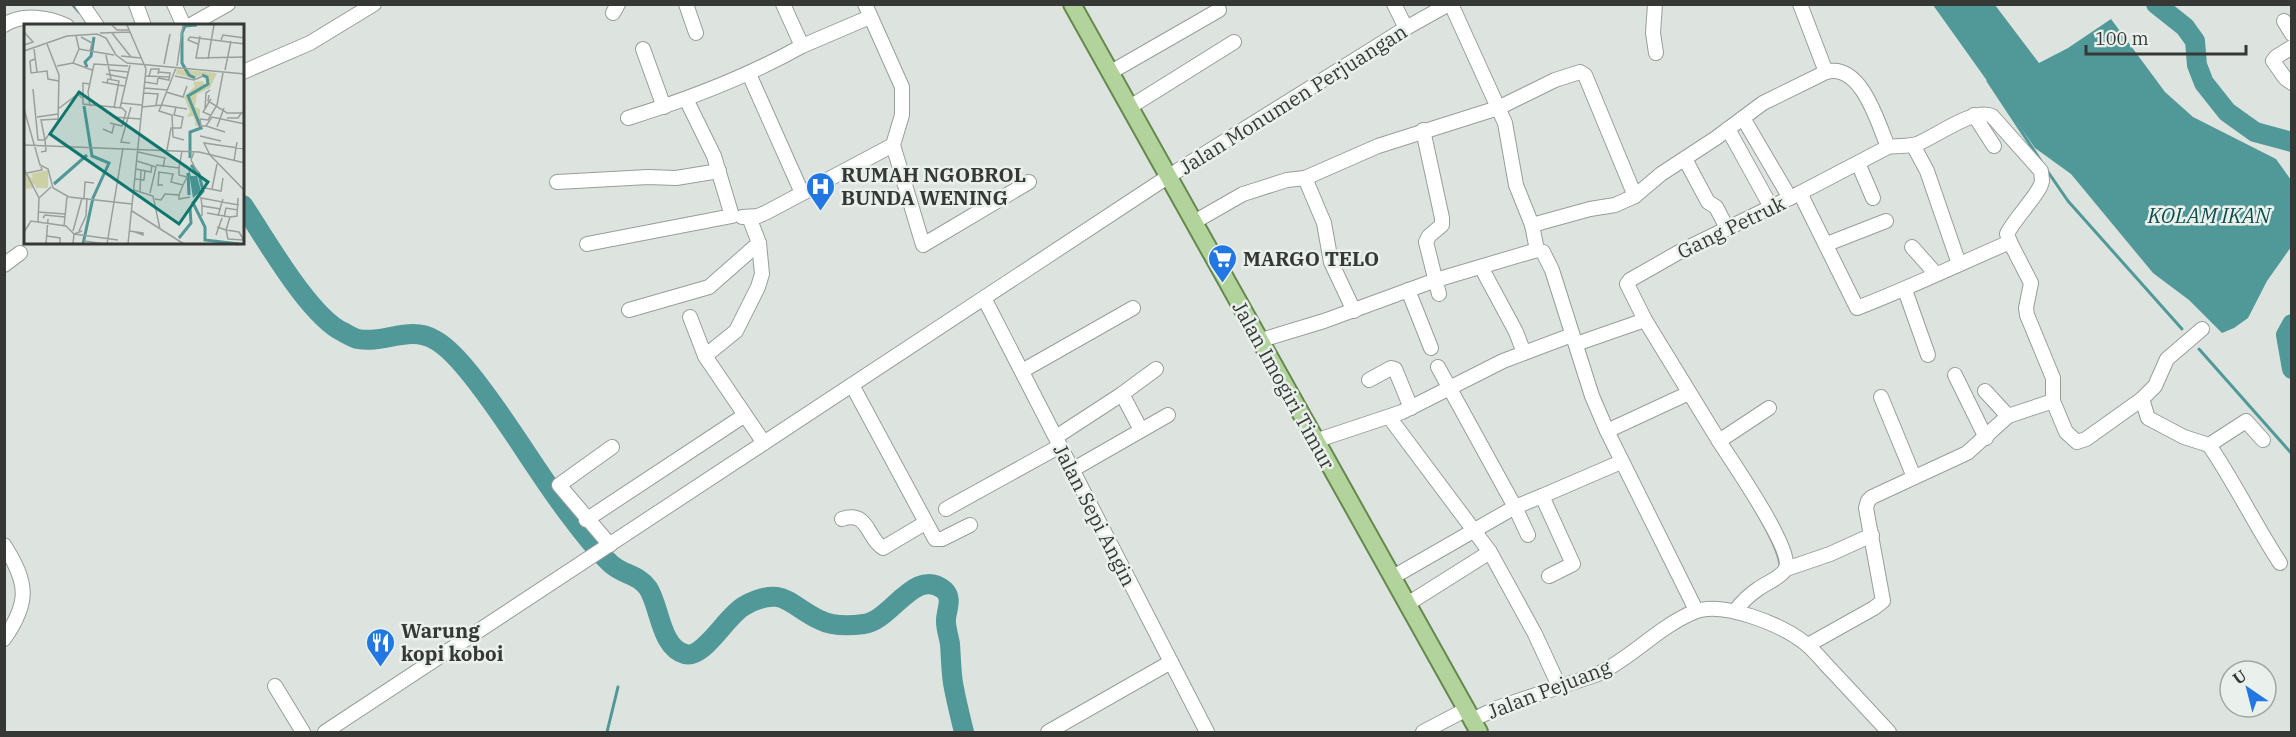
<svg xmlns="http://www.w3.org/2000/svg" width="2296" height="737" font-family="'IBM Plex Serif',serif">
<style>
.water{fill:#519898}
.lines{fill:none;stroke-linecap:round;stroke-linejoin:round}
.stream{stroke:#519898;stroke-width:3}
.river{stroke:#519898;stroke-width:20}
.minor-casing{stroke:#989e9a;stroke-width:16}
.major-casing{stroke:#65894d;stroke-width:20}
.minor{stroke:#fff;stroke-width:14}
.major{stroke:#b2d39c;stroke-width:16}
.labels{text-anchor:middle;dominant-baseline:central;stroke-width:5;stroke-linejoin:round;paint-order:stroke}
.street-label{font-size:20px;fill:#363836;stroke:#eaf1ec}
.poi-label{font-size:20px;font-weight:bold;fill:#363836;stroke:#eaf1ec;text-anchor:start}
.water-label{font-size:21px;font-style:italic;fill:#0c4d4d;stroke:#eaf1ec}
.inset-river{fill:none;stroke:#519898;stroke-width:3}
.inset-road{fill:none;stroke:#9a9f9b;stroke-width:1.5}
.view{fill:#0f766e;fill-opacity:0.15;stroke:#0f766e;stroke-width:3}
.inset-edge{fill:none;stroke:#363836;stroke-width:3}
</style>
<rect width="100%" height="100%" fill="#dde4df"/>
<polygon class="water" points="1933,5 1995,5 2039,63 2068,48 2111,19 2165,92 2193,117 2276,159 2291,180 2291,247 2267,281 2248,318 2234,328 2222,333 2189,300 2153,273 2071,174 2035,148"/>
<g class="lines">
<g class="stream">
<polyline points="72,4 79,12"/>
<polyline points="1988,81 2041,161"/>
<polyline points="2046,169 2068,201 2182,329"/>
<polyline points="2199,349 2292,454"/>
<polyline points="607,732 618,687"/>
</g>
<g class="river">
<polyline points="2156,4 2185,27 2195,41 2197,65 2204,83 2227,112 2255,132 2292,142"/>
<path d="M243,205C265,238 309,316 343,332C347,334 353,338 358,339C384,344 410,325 435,340C448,347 459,360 468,371C506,417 535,470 571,517C583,533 597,551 611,564C623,575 638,574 648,588C660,606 660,647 685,654C704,659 726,616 744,606C784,584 789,606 820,620C832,626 850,626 864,624C891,621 915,566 944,590C954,599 945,612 946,622C946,629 949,637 950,644C951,657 951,670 953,683C956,700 960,716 964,732"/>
<polyline points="2292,324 2286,335 2292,369"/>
</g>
<defs>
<g id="minor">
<polyline points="82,4 97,26"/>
<polyline points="136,4 144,26"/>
<polyline points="174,4 184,26"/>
<polyline points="686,4 696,33"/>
<polyline points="865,4 902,87 902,115 893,145 923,245 1029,182"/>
<polyline points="1394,4 1406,28"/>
<polyline points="1451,4 1505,123 1516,185 1532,225 1537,250"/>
<polyline points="1655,4 1653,33 1656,53"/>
<polyline points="613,13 618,4"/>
<polyline points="2284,21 2292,34"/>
<path d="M4,25C22,13 49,17 67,26"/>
<polyline points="189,26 228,4"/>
<polyline points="802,46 870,17"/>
<polyline points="2292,47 2276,57 2273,61 2285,78 2292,83"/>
<polyline points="643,49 664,107"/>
<polyline points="243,72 310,43 374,4"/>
<polyline points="1111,72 1219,10"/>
<path d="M1826,72C1861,62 1878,123 1888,147C1897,145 1908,147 1917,144C1935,137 1975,107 1992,116L2041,171C2041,172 2042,179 2042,181C2041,192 2014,219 2007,234L2010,242"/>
<polyline points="749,74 802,193"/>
<polyline points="1130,107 1234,42"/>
<polyline points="1974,115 1994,146"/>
<path d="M628,118C689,99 747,77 802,46L783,4"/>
<polyline points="1743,118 1790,198"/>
<polyline points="1728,129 1771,207"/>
<polyline points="1423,130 1442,218 1442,225 1429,236 1426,242 1439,294"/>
<polyline points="1913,145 1927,171 1959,264"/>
<polyline points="1685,159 1708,202 1716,207 1727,228"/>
<polyline points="1858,163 1873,198"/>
<polyline points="1305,178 1324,223 1331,262 1354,311"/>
<polyline points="557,182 648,177 676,178 719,171"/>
<polyline points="1800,193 1888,147"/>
<polyline points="742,217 758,216 767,212 893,145"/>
<polyline points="749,217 759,243 762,274 758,287 736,331 705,356 764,443"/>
<polyline points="1194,222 1243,194 1287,180 1305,178 1378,146 1498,108 1555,80 1580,72 1585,75 1635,196"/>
<polyline points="1532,225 1590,209 1615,205 1635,196 1661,174 1716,138 1763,103 1826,72 1800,4"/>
<polyline points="587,244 732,216 714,156 686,99"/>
<polyline points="1827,244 1886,221"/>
<polyline points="1912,247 1936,274"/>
<polyline points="4,265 20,253"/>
<polyline points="1408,290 1431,348"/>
<polyline points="1905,290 1928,355"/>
<polyline points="984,298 1207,732"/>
<polyline points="629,310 709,287 759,243"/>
<polyline points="690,317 705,356"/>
<polyline points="1258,341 1324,321 1436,280 1537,250 1543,252 1552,270 1592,396 1607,431 1696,610"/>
<polyline points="1576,344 1645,320"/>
<polyline points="1524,353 1572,335"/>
<polyline points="1022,371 1133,308"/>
<polyline points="1955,375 1986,438"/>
<polyline points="1369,380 1391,368 1395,369 1411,408"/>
<polyline points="852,385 935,539 942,539 970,525"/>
<polyline points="1985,391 2008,416"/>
<polyline points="1122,394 1141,430"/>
<polyline points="1881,397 1914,477"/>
<polyline points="2142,399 2148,418 2184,437 2209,445 2246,421 2263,440"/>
<path d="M1769,408L1719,441L1645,320L1627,284L1630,280L1681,251L1800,193L1857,308C1909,288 1959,264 2010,242L2031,283L2026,308L2027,315L2053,378V401"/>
<polyline points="1389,417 1490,552 1535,634 1559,686"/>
<polyline points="1607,431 1689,393"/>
<polyline points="1056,437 1122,394 1156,369"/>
<polyline points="1315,441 1402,412 1503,361 1524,353 1516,332 1481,267"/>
<path d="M1719,441C1731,460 1796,553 1785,570C1780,578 1766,583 1758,589C1749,595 1742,602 1735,611"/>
<path d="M2209,445C2235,483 2255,525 2280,563"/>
<polyline points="1072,470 1168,415"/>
<polyline points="1542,496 1621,462"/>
<polyline points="946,509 1060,446"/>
<path d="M842,519C869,510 867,539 883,548L925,523"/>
<polyline points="586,520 745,415"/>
<polyline points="1528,535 1515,507 1542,496 1573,564 1549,576"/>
<path d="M4,545C28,583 30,602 4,639"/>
<polyline points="610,545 559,485 612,447"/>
<polyline points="1786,569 1830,554 1872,535"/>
<polyline points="1393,577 1515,507 1438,367"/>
<polyline points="1409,603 1490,552"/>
<polyline points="1808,645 1874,608 1883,601 1866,508 1868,501 1872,497 1967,453 2008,416 2053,401 2066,432 2077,442 2086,439 2142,399 2155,386 2167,359 2202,329"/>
<polyline points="275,686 303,732"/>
<path d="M1472,720L1497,708L1598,674C1633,657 1658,627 1694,612C1722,600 1782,625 1805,643C1815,651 1824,663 1833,672C1852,692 1870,712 1889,732"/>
<polyline points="325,732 1169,176 1406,28 1449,4"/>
<polyline points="1048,732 1171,662"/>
<polyline points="1423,732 1467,709"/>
</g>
<polyline id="major" points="1072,4 1479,732"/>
</defs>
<use href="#minor" class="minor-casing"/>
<use href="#major" class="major-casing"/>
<use href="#minor" class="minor"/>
<use href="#major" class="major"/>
</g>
<defs>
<symbol id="hospital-pin" viewBox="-11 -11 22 30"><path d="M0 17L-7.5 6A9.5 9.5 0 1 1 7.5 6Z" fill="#2277e2" stroke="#eaf1ec"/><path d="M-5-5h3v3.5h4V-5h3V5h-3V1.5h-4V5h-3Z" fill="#fff"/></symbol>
<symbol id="supermarket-pin" viewBox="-11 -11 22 30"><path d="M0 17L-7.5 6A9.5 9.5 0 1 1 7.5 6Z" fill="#2277e2" stroke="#eaf1ec"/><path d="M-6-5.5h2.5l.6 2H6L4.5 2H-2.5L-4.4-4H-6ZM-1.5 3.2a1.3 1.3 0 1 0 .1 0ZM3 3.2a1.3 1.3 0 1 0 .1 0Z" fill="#fff"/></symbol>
<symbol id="restaurant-pin" viewBox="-11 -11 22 30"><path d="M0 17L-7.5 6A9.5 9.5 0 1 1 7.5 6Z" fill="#2277e2" stroke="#eaf1ec"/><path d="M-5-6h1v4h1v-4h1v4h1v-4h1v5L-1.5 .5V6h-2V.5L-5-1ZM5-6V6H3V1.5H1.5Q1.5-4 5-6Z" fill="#fff"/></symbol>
</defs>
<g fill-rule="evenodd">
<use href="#hospital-pin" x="804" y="170" width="33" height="45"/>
<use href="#supermarket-pin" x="1206" y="242" width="33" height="45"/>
<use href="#restaurant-pin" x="364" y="626" width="33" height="45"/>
</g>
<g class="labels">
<g class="street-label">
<text transform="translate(1293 99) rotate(-32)">Jalan Monumen Perjuangan</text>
<text transform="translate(1731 227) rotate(-26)">Gang Petruk</text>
<text transform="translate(1284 385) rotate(61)">Jalan Imogiri Timur</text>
<text transform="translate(1095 515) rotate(63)">Jalan Sepi Angin</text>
<text transform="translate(1549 689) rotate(-21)">Jalan Pejuang</text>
</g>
<g class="poi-label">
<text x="841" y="174">RUMAH NGOBROL<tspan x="841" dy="23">BUNDA WENING</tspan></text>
<text x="1243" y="258">MARGO TELO</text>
<text x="401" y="630">Warung<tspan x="401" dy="23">kopi koboi</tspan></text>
</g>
<g class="water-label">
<text x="2209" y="215">KOLAM IKAN</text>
</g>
</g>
<g transform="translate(24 24)">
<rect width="220" height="220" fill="#dde4df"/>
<path d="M24,146V164H12L10,159L9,164L2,165L0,147L9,155L7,150Z" fill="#cbd0a7"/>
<path d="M153,45L193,49L186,64L173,70L171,83L176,85V102H165H171V96L169,92L163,93L166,88L160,73L171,62L169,58L179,57L181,62L184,54L179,51L168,54L152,50Z" fill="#cbd0a7"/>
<path d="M164,143L167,152H173L177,167L169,174Z" fill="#519898"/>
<path class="inset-river" d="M63,43L61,38L67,32L70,13M171,54L165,51L158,39V9L161,2L173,1M166,134V108L177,104L164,72L184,60L183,53L178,51M167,141L175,150L179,167L169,179L181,203V216L215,220M164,149L165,171M30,160L63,131M155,214L167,199L166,184M59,220L69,174L85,139L68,132L60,82"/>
<path class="inset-road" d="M88,1L93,6H105M103,1L122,45L104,220M0,8L9,18L0,21M76,9L106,8M88,9L107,33M176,12L172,34L221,33M197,16L199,11L221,14M174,20L164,16L166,13L221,20M10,25L13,48M55,25L66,27L68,19L57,13M0,27L43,12L73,10L82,14L92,31L103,39L221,50M66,27L90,31M82,31L87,55M97,32L117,34M11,35L6,37L7,49L23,47L24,55L35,57M184,35L190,1M49,39L55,25L52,12M140,40L146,10M33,42L49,39L68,46M153,42L159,1M152,44L135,87L148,91L149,113L160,116M85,46L104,48M201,46L207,17M82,50L102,54M121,52L145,53M125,52L127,45H135L134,50M151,52L170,56L179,52M134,54L145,56L146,49L134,48M78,58L100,62M121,58L133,60L134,54M83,59L84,55L95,57L90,84M66,60L59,59V80L98,84L102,88L98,102L86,99M120,64L144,66M9,65L14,116H21M142,68L159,73L163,62M120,69L134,70L132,81M185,71L184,77L203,89H221M97,79L118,81M66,82L64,68L70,40L104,42M118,83L138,81L163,85M96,84L106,41M0,85L16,141L24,145L29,164L45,173L108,180M34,85L54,70L58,74M181,85L182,69L186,66M186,91L179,88L187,75M13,93L34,90M89,93L117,95M203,94H214L218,88M176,95L184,96L193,81L199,49M176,95L177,102H182L188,93L221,100M182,102L201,108M193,103L200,84M79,105L88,109L90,101M176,112L197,117M21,116L17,96L34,95M106,119L97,118L107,83M0,121L175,128L221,139M143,126L147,104H157L159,93L150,91L152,83M17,128L22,127L21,116L34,97L35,51L23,20M114,128L141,134L139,143M170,128L167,136L174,149M186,131L180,119L221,125M186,131L221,167M113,137L132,143L126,169M210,137L213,118M132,141L155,144L158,127M155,144V151L163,153L159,161M0,145L15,174M112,145L127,148L128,141M3,149L18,146L17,143M111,155L120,156L121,146M139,161H134L135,148L149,150L147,158L159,161L155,171M181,164L197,167L199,154M188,165L193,140M110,166L129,172L136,205M116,168L117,146M60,174L61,158L70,159M131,175L137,176L141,170L155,171V175L166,173M178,182L177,174L198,178L199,175M108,187L160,220M14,188L41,190M183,189L206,193M178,192V182L197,185M194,192L198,178L215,181M200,193L202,184L214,186M19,194L21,191L41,193M14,198L15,174L27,163M40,202L43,173M193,203L202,206L206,193L213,192L214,174M49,207L58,174M55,207L62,192L63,174M58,207L50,210L94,216M105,207L119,209V211L111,208M0,208L7,197L42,202L50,210L49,220M192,211L198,194M23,212L36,214V220M219,216L204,215L202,206L215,208L221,218M60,217L81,220M22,220L24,195M83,220L99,124"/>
<path class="view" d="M55,68L184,158L155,200L26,110Z"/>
<rect width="220" height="220" class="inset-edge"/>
</g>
<rect width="2296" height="737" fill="none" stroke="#363836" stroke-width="12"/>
<g transform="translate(2248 689) rotate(325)"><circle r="28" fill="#eaf1ec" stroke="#a2a7a3" stroke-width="1.5"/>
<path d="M0-4.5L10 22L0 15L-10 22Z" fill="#2277e2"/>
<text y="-9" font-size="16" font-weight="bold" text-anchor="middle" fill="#363836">U</text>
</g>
<path d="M2086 45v9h160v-9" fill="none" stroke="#363836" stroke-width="3"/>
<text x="2095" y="45" font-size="18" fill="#363836" stroke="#eaf1ec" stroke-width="4.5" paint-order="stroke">100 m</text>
</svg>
